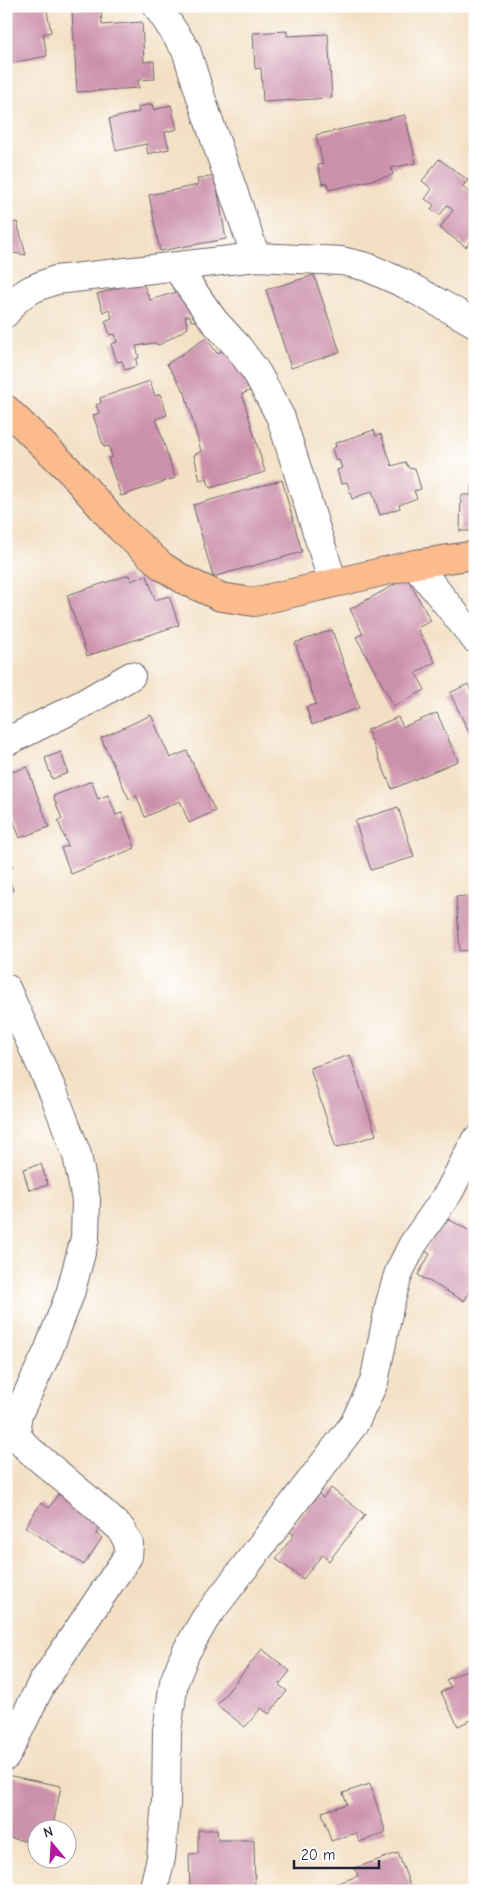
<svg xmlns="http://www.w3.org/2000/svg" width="481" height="1897" font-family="'Comic Neue',sans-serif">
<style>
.building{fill:#cc91aa}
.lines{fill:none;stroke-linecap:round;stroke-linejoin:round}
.minor-casing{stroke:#6b646b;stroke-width:30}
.major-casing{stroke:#6b646b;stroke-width:30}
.minor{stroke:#fff;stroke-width:28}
.major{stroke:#fbbb8d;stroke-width:28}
</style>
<rect width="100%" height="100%" fill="#fff"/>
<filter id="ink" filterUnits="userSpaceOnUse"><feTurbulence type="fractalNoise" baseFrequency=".02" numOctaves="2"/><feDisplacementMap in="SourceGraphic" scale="10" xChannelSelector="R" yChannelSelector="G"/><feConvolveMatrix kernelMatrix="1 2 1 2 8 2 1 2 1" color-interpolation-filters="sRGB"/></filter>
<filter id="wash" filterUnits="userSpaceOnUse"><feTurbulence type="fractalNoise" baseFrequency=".0096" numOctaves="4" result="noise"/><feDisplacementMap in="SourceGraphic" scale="20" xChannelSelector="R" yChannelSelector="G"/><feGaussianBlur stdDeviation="1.12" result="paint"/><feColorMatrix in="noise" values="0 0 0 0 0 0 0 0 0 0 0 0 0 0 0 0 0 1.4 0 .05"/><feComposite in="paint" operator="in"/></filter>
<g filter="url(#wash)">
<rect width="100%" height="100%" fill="#f3e0c4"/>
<g id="blocks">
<g class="building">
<polygon points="19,6 46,6 51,32 43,34 47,56 6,64 6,9"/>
<polygon points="101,7 102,25 142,22 144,62 154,61 155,79 138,80 139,88 77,92 72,10"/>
<polygon points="287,31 287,36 328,34 332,98 263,102 261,68 255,69 253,33"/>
<polygon points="152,104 154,110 171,105 177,129 165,132 169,149 148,154 146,144 116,151 109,119 139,112 138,107"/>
<polygon points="405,115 416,163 391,168 393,175 329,190 327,183 322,184 318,165 323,164 316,135"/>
<polygon points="439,159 468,180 462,187 475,196 475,235 466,247 440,228 453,210 447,205 440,215 431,209 434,205 425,199 432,189 422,181"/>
<polygon points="215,176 226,239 160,251 149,195 198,185 197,179"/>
<polygon points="9,207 11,223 17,222 26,255 6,252 6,208"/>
<polygon points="314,275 340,352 291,368 266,290"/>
<polygon points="142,281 150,300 180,291 198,321 191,321 190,316 185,316 188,328 159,345 154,343 136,346 139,358 136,359 137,366 125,370 122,361 117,362 111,344 117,342 115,334 110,335 105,321 112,318 109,309 103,312 97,294"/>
<polygon points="206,338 217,353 226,350 252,390 242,394 265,472 210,488 207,479 200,481 194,455 201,451 185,393 167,364"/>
<polygon points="150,381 155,396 160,394 167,415 156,419 175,478 121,496 108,458 112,457 109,446 104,447 93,415 99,413 96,405 101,403 100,398"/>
<polygon points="374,430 376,436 381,434 392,466 405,462 410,469 415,468 421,489 414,491 417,498 399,505 400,508 380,515 372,491 352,499 347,482 341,484 337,470 342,468 339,460 336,461 332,449 336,447 335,443"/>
<polygon points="282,480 302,552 213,577 193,505"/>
<polygon points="471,486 475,486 474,531 460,531 461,495 471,495"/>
<polygon points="129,575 131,581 147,575 155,600 169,596 179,625 87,656 67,595"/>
<polygon points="407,578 431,621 417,628 435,662 416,673 425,690 394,706 356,637 363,634 350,609"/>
<polygon points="332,630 359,708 312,725 306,707 316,704 295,643"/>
<polygon points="468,684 471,692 475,691 475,745 450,693"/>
<polygon points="437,713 458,761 392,789 367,730 398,717 403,727"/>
<polygon points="151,715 170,758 187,751 215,811 189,823 180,801 145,817 136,795 129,799 101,738"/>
<polygon points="61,752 68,773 52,779 45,758"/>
<polygon points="27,767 49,827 20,838 6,801 6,774"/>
<polygon points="92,781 98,799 108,795 116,815 122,813 135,848 71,874 61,848 68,846 58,821 62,819 53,796"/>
<polygon points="398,807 414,857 371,870 355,821"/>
<polygon points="6,851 13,868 6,870"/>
<polygon points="6,872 13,890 6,893"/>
<polygon points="475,895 475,950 460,951 456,897"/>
<polygon points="350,1055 376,1135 336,1148 310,1068"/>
<polygon points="41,1164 48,1185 29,1190 23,1169"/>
<polygon points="444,1217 472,1232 475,1226 475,1282 464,1301 418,1275 430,1254 425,1251"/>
<polygon points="331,1488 365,1515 329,1561 322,1555 303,1579 276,1559 294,1535 289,1531 319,1494 323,1498"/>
<polygon points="58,1494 103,1523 96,1534 102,1538 84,1565 25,1527 41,1503 49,1508"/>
<polygon points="262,1649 290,1671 279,1685 287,1691 269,1714 261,1708 245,1727 217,1705"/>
<polygon points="475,1666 475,1718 458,1726 441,1692 451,1687 446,1680"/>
<polygon points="6,1775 61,1786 52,1830 38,1830 38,1844 6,1837"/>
<polygon points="370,1784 386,1833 359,1842 356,1833 331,1841 322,1812 347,1804 343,1793"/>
<polygon points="198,1830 217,1830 218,1840 254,1840 255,1891 190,1891 189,1854 198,1854"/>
<polygon points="398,1853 412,1891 315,1891 358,1876 355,1868"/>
</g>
</g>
</g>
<g filter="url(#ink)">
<use href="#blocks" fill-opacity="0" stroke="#6b646b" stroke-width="1"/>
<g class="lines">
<defs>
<g id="minor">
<polyline points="157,6 186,50 205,110 256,257"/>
<polyline points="176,267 214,321 238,347 257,373 281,418 333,583"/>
<path d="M6,313C18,293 35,287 56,280L256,257L342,261L367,267L405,284L475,323"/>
<polyline points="415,564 475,639"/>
<polyline points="6,742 81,705 131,676"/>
<polyline points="6,988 54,1094 77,1155 86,1200 85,1238 70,1294 48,1351 18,1414 16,1426 18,1437 27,1448 89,1500 121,1529 129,1544 128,1556 41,1685 6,1756"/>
<polyline points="153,1891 161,1858 166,1803 167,1731 174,1682 186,1652 205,1619 354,1424 374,1382 390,1303 399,1272 413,1244 449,1192 475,1141"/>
</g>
<polyline id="major" points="6,409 68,469 120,528 162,566 184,580 221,597 254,602 415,564 475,555"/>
</defs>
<use href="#minor" class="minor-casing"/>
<use href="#major" class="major-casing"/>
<use href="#minor" class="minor"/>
<use href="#major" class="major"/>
</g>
</g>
<rect width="481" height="1897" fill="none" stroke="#fff" stroke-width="25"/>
<g transform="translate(52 1844) rotate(342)"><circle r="24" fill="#ffffff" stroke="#a7a7b1"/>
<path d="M0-4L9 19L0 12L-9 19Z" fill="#b5179e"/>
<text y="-8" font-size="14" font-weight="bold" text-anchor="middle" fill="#22223b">N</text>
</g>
<path d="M294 1860v8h85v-8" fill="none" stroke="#22223b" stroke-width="2.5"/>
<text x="301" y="1860" font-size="15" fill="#22223b" stroke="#ffffff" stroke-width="4" paint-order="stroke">20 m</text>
</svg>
